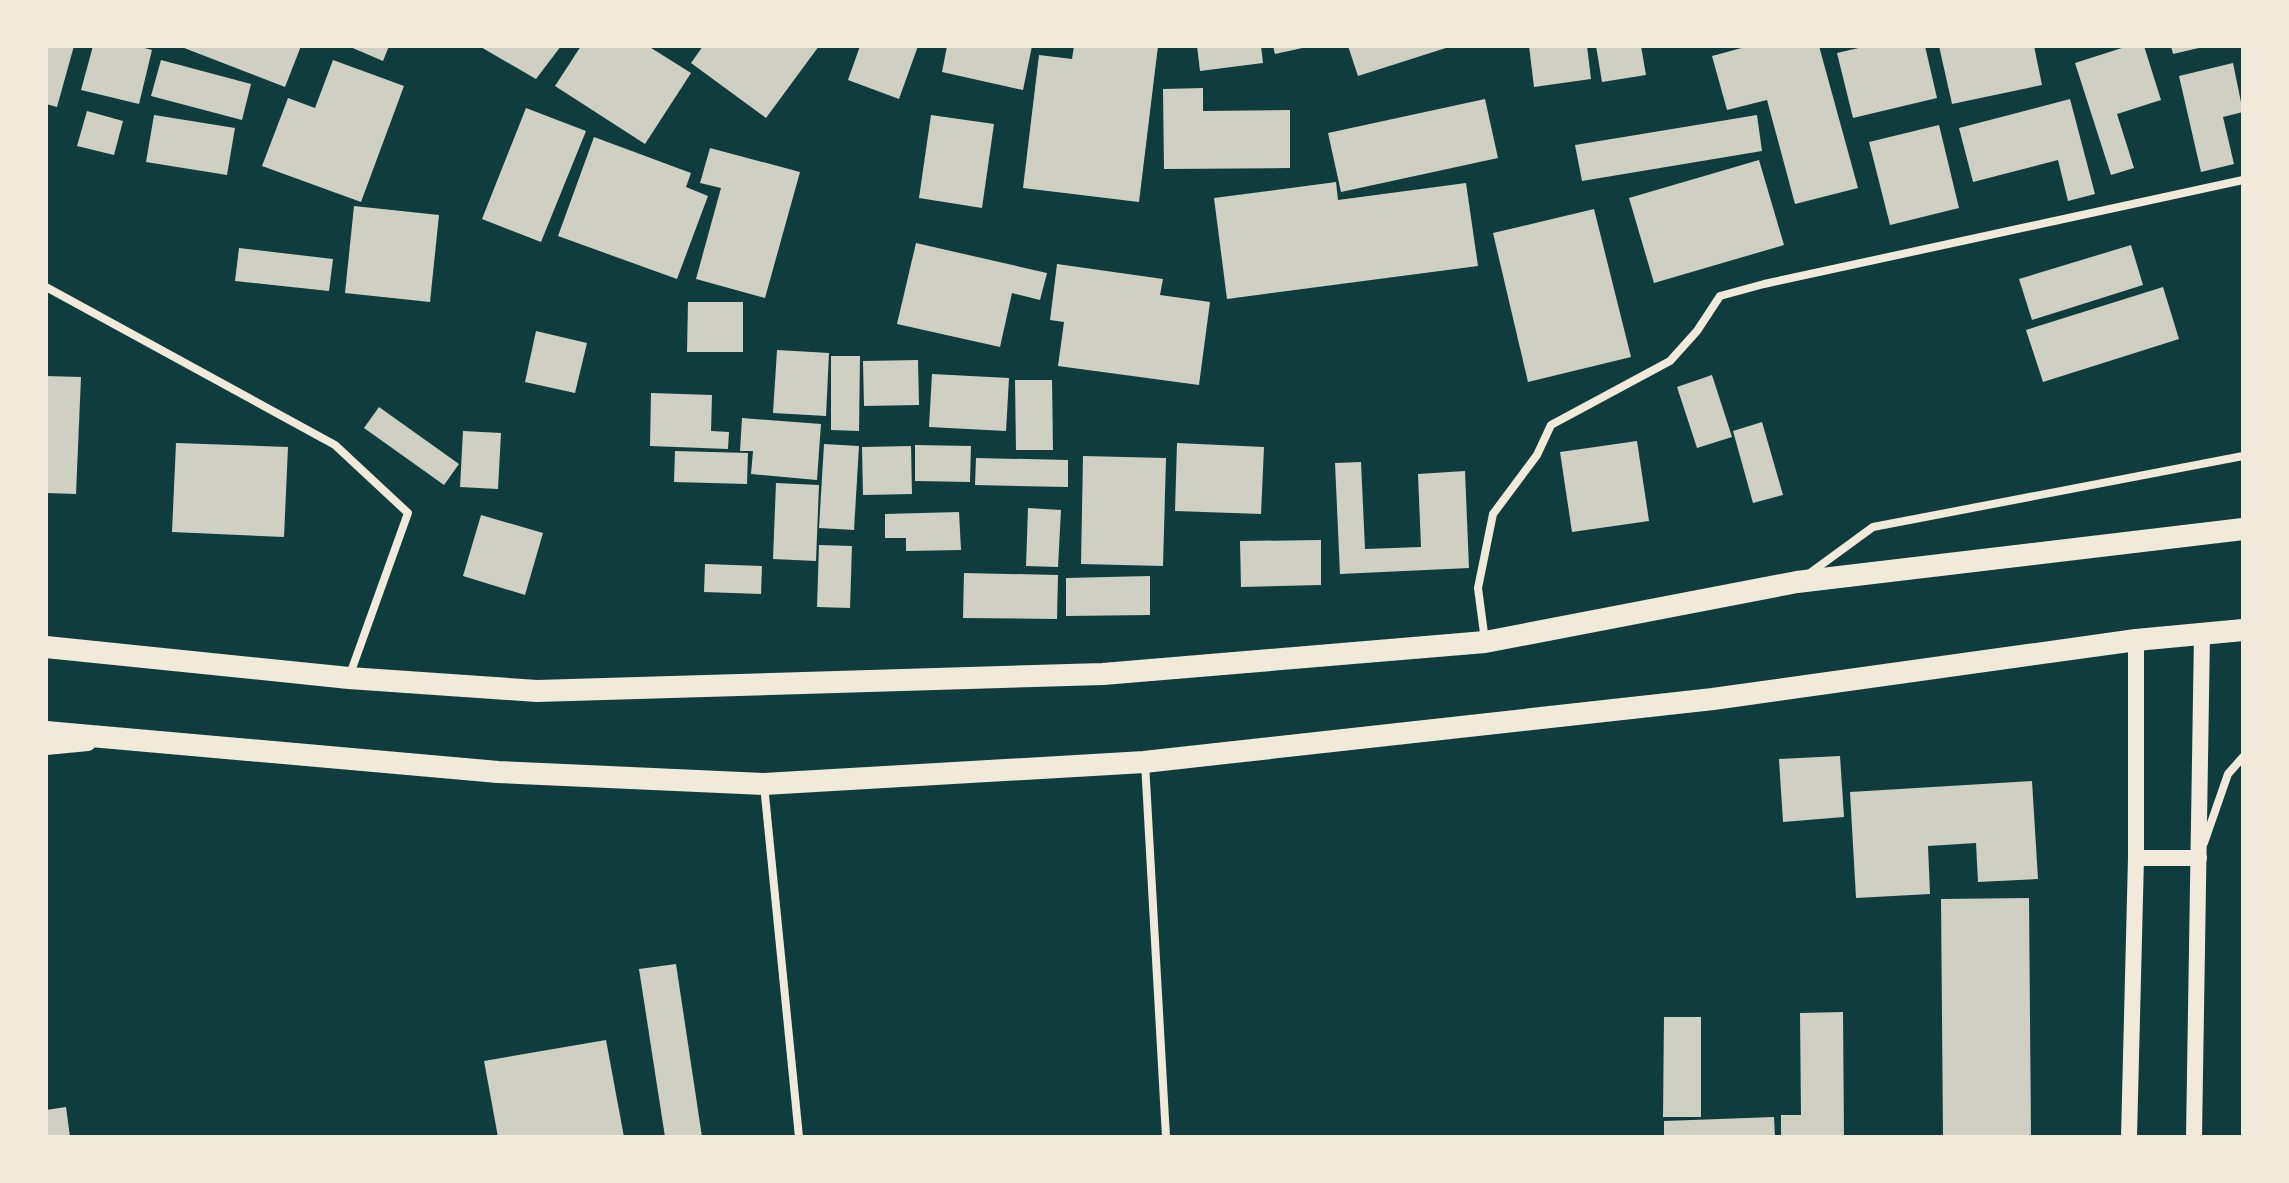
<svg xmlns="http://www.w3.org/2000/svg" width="2289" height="1183" font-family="Poppins,sans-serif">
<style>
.building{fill:#cfcfc3}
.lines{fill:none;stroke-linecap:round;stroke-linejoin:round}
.minor{stroke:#f1e9da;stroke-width:8}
.secondary{stroke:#f1e9da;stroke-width:16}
.trunk{stroke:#f1e9da;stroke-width:22}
</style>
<rect width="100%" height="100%" fill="#0f3d3e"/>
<g class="building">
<polygon points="46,46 74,46 57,107 46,104"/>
<polygon points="93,46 137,46 152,50 139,104 81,90"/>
<polygon points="179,46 301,46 285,87"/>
<polygon points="348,46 389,46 383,61"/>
<polygon points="479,46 561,46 536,79"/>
<polygon points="581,46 648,46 691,73 645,144 555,86"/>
<polygon points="703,46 819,46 766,118 691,63"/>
<polygon points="860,46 918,46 899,99 848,80"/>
<polygon points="947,46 1032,46 1023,90 942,72"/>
<polygon points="1074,46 1158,46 1139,202 1023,188 1039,55 1072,59"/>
<polygon points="1197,46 1261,46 1263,63 1200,71"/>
<polygon points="1273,46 1307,46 1307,47 1275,54"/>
<polygon points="1348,46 1449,46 1449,47 1358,76"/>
<polygon points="1529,46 1587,46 1591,79 1534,87"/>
<polygon points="1596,46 1641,46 1646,75 1602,82"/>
<polygon points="1749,46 1819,46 1858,188 1795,204 1767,100 1727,110 1712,56"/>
<polygon points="1867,46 1925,46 1937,98 1853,118 1837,53"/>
<polygon points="1939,46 2034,46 2042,85 1952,104"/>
<polygon points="2128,46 2144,46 2161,100 2117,114 2134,168 2111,175 2075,63"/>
<polygon points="2171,46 2202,46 2203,47 2173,54"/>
<polygon points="161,60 251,84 242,120 151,96"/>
<polygon points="333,60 404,86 361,202 262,166 288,98 315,108"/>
<polygon points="2233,63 2243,112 2223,117 2234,164 2201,172 2179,76"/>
<polygon points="1203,88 1203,111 1290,110 1290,168 1164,169 1163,89"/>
<polygon points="1485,99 1498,158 1341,192 1328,133"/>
<polygon points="2070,99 2095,194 2068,201 2058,160 1973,182 1959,128"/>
<polygon points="526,108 586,131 541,242 482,219"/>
<polygon points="87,111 123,121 114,155 77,146"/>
<polygon points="154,115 235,128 227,175 146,162"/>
<polygon points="931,115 994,124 982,208 919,198"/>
<polygon points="1757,115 1762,151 1582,181 1575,145"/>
<polygon points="1939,125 1959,208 1890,225 1869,142"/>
<polygon points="594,137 691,173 686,187 708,196 677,279 558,236"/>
<polygon points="710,148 800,172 765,298 696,279 721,188 700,183"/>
<polygon points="1759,160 1784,245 1654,283 1629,198"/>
<polygon points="1336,182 1338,200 1466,183 1478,266 1227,299 1214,198"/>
<polygon points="354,206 439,215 430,302 345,293"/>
<polygon points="1594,209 1631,357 1528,382 1493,233"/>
<polygon points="916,243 1047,273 1040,300 1012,293 1000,347 897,324"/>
<polygon points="2131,245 2143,285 2032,320 2019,279"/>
<polygon points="239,248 333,259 329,291 235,281"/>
<polygon points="1057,264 1163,279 1160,295 1210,302 1199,385 1058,366 1064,322 1050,320"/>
<polygon points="2163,287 2179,339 2043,382 2026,330"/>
<polygon points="688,302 743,302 743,352 687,352"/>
<polygon points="536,331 587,343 575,393 525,382"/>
<polygon points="777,350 829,353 826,416 773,413"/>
<polygon points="831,356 860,356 859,431 831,430"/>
<polygon points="918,360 919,405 864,406 863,361"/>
<polygon points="932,374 1009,378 1006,431 929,427"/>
<polygon points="1712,375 1732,437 1697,448 1677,387"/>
<polygon points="46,376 81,377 76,494 46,493"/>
<polygon points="1015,380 1052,380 1053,450 1016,450"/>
<polygon points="651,393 712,395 711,431 729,432 728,449 650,446"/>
<polygon points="379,407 459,464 444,485 364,428"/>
<polygon points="742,418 821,424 817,480 751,474 753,451 740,451"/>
<polygon points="1762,422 1783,495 1753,503 1733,431"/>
<polygon points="463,431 501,433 498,489 460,487"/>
<polygon points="1637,441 1649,521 1572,532 1560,452"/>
<polygon points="176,443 288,447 284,537 172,532"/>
<polygon points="1177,443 1264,447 1261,514 1175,511"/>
<polygon points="824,444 859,446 854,530 819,528"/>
<polygon points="915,445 971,446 970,482 915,481"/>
<polygon points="911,446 912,494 863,495 862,447"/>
<polygon points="675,451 748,453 747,484 674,482"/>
<polygon points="1083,456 1166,458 1163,566 1081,564"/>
<polygon points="976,458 1068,460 1068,487 975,485"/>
<polygon points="1361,462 1365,549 1421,547 1418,474 1465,471 1469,568 1340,574 1335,463"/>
<polygon points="776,483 819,485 816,561 773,559"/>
<polygon points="1028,508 1061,510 1058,567 1026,566"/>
<polygon points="959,512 961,550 906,551 906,538 885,538 885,514"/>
<polygon points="481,515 543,533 525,595 463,576"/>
<polygon points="1321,540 1321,585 1241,587 1240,541"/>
<polygon points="819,545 852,546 850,608 817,607"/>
<polygon points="705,564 762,566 761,594 704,592"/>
<polygon points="964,573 1058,575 1057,619 963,618"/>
<polygon points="1150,576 1150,615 1066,616 1066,578"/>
<polygon points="1840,756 1844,817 1783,822 1779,759"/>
<polygon points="2032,781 2038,879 1978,882 1976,843 1928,846 1930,894 1856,898 1850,792"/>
<polygon points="2029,898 2031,1137 1943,1137 1941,899"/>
<polygon points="676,964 702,1137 665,1137 639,969"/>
<polygon points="1843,1012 1844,1137 1781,1137 1781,1115 1801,1115 1800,1013"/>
<polygon points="1664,1017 1701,1017 1701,1117 1663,1117"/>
<polygon points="606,1040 624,1137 498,1137 484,1061"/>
<polygon points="66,1107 70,1137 46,1137 46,1110"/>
<polygon points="1774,1117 1775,1137 1664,1137 1664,1121"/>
</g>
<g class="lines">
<g class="minor">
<polyline points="46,287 335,445 408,513 349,677"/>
<polyline points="1810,573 1873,527 2243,456"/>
<polyline points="1485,641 1478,588 1493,514 1537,455 1551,425 1670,361 1697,331 1720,296 1764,284 2243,180"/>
<polyline points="1145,763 1166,1137"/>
<polyline points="764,785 799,1137"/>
<polyline points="2204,843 2228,774 2243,757"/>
</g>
<g class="secondary">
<polyline points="46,747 88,743"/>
<polyline points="2136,858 2199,858"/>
<polyline points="2129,1137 2136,858 2136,640"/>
<polyline points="2194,1137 2202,634"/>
</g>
<g class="trunk">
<polyline points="46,647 349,678 537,691 1103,674 1485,642 1797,582 2243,529"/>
<polyline points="46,732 498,772 764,784 1144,762 1713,699 2136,640 2243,630"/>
</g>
</g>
<rect width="2289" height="1183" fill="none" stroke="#f1e9da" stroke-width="96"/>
</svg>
